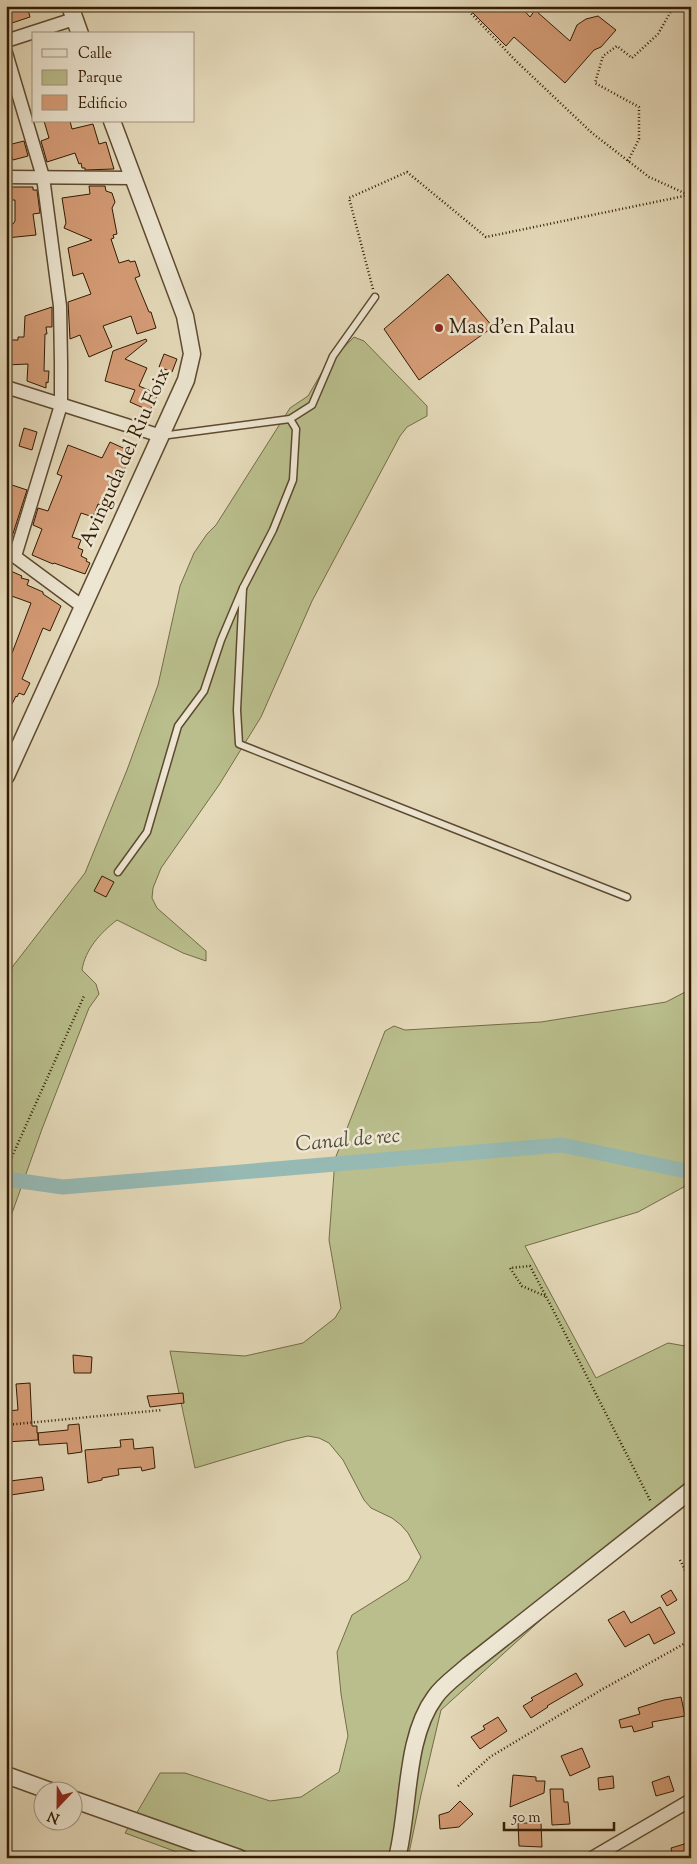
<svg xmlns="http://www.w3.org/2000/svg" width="697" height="1864" font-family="'Sorts Mill Goudy',serif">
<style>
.green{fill:#b9be8c;stroke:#756c47}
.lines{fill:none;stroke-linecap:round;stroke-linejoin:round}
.canal{stroke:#96b9b4;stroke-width:15}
.building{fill:#d69d77;stroke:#311a02}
.service-casing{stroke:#5e4a30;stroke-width:9}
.minor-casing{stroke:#5e4a30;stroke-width:15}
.tertiary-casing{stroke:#5e4a30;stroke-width:19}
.path{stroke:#311a02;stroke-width:2.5;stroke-dasharray:1 2.5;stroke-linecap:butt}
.service{stroke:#ede6d2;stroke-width:6}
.minor{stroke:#ede6d2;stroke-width:12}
.tertiary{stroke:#ede6d2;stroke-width:16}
.poi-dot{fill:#8f2418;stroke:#ede6d2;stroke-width:2}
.labels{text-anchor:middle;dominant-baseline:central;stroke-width:5;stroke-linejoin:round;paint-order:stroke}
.poi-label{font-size:20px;fill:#311a02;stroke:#ede6d2;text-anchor:start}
.street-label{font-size:20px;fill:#311a02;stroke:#ede6d2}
.water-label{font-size:21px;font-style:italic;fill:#4f4a37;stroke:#ede6d2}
</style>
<rect width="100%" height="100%" fill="#e4d9b9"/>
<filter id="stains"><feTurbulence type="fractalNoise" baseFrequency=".004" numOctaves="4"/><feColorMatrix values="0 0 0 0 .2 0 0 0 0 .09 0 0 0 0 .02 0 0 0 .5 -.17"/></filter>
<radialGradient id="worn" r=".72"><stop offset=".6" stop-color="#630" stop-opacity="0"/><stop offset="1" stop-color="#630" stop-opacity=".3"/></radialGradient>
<g class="green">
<path d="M354,337L364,341L427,406V416L407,427L400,436L312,601L261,717L219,785L161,868L153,888L152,898L157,908L206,951V961L183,953L117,920C100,933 85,950 82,970L96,984L99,994L89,1008L42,1129L6,1230V985L13,966L85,873L127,770L158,685L180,586L194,553L207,534L216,525L290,408L308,396L325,367Z"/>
<polygon points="691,989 691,1183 638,1212 525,1246 596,1378 668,1343 691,1347 691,1498 657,1515 441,1710 421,1795 408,1858 193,1858 125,1833 160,1773 185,1773 270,1801 301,1797 339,1772 348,1736 341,1694 337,1652 352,1615 408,1580 421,1557 408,1533 401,1525 392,1518 371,1508 364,1500 343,1460 329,1443 319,1438 308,1436 286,1441 195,1468 170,1351 245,1356 303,1343 335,1318 341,1308 329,1240 335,1159 385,1031 394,1026 405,1030 541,1022 666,1002"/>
</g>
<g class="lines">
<polyline class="canal" points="6,1179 63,1187 561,1145 691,1172"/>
</g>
<g class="building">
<polygon points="7,6 27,6 30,17 12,23"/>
<polygon points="466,6 520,6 530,17 535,10 570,41 577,25 586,19 598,16 616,30 601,47 594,50 565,83 514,37 506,46"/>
<polygon points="44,121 70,121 72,129 93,124 99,144 106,142 114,169 85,170 85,168 82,168 81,163 79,164 75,153 47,162 41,141 49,138"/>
<polygon points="24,141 28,156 13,160 8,145"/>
<polygon points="89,186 105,186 106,191 112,193 115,202 112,208 117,234 113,235 114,238 111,239 119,263 129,260 130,262 135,261 140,276 135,278 149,312 151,312 156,328 137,334 131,316 103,326 112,347 89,357 80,335 70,339 68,302 91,294 83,273 73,276 68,248 92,240 64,228 66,223 62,198 90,194"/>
<polygon points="8,187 33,187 33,190 37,190 40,213 33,214 36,235 6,238 6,224 13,224 15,221 15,200 7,200"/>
<polygon points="448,274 493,327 419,380 384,329"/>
<polygon points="52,307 52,327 46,327 47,334 45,334 44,371 49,371 48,383 46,382 46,388 27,381 28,364 6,365 6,340 18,340 18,337 24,337 25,316"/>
<polygon points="146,339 147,341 125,359 147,368 139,386 158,394 150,411 130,402 135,390 105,381 113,351"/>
<polygon points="164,354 177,359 172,372 159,367"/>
<polygon points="24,428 37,432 32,450 19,446"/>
<polygon points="110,442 132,452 122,475 114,472 101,505 98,504 93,517 81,513 72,537 81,540 78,548 83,550 81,556 87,559 86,561 90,563 85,574 54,563 53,564 32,555 42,529 33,525 38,508 48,511 62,476 57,474 68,445 102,458"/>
<polygon points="6,483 27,490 10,543 6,542"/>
<polygon points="6,569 22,576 21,578 29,580 27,585 43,592 43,594 61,606 50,631 43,628 22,679 30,683 24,695 19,693 17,697 16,696 6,716 6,669 31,603 6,594"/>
<polygon points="102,876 114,882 106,897 94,891"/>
<polygon points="73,1355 92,1357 91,1373 74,1373"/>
<polygon points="30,1383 32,1426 37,1426 37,1433 68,1430 68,1425 79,1424 82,1452 68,1454 67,1443 39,1445 38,1433 38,1440 6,1442 6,1411 18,1410 16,1384"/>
<polygon points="183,1393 184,1403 150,1407 147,1396"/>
<polygon points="133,1439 134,1449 153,1447 155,1468 142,1471 141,1467 118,1469 119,1475 102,1478 102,1480 88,1483 85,1450 121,1447 120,1440"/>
<polygon points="42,1477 44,1490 11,1495 10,1481"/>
<polygon points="671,1590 677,1600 667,1606 661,1596"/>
<polygon points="660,1607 675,1633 654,1644 649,1634 625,1647 608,1620 624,1611 631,1623"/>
<polygon points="576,1673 583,1685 547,1706 548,1707 531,1718 523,1706 533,1700 531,1698"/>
<polygon points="681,1697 685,1716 652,1722 653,1727 634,1732 632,1726 621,1728 619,1720 640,1714 638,1708 664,1700"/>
<polygon points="498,1717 507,1731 480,1749 471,1737 485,1729 483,1726"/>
<polygon points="582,1748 590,1767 570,1776 561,1756"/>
<polygon points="513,1775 536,1777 536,1781 545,1781 544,1793 510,1807"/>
<polygon points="613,1776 614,1788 599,1790 598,1778"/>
<polygon points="669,1776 674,1791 656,1796 652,1782"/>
<polygon points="550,1789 563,1789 564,1802 568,1802 570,1824 552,1825"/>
<polygon points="460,1801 473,1814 459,1827 440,1829 439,1815 449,1812"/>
<polygon points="518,1823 541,1823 542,1847 519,1846"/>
<polygon points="691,1842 691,1858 673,1858 671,1848"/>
</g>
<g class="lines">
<defs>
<g id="service">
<polyline points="161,436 290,419 312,405 333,356 375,297"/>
<polyline points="243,588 237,710 239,744 627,897"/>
<polyline points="118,872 147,832 178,726 204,691 221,640 243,588 273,530 293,480 296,429 290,419"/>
</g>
<g id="minor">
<polyline points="6,41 74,19"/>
<polyline points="6,53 43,177 60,306 61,363 61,405 15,556"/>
<polyline points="6,177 133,178"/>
<polyline points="6,387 161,436"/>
<polyline points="6,550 83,607"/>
<polyline points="592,1858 691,1800"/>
</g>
<g id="tertiary">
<polyline points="70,6 80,34"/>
<polyline points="6,776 186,380 192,354 185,316 112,121"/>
<polyline points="6,1775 53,1792"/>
<polyline points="72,1799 239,1858"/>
<path d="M397,1858C410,1808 404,1739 435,1697C443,1685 458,1675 469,1665L691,1490"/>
</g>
</defs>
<use href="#service" class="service-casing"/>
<use href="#minor" class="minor-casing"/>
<use href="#tertiary" class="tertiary-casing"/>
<g class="path">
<polyline points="464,6 515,60 592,133 649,177 691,196"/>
<polyline points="543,7 543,6"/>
<polyline points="628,161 639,139 639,107 595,83 603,56 617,46 632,58 658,34 674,6"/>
<polyline points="373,289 349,198 407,172 486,237 689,195"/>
<polyline points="6,1170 84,996"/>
<polyline points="545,1296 522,1286 510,1268 530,1266 551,1306 651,1502"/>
<polyline points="6,1425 162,1410"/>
<polyline points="680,1560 691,1582"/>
<polyline points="458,1786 490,1757 601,1690 691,1640"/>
</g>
<use href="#service" class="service"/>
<use href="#minor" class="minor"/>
<use href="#tertiary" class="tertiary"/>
</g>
<circle class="poi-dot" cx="439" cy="328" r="5"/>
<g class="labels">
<g class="poi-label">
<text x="449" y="328">Mas d'en Palau</text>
</g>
<g class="street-label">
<text transform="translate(126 458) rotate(-66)">Avinguda del Riu Foix</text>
</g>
<g class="water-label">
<text transform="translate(348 1141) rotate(-5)">Canal de rec</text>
</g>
</g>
<rect width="697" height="1864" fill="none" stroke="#e4d9b9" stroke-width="25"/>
<rect x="8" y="8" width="682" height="1849" fill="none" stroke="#311a02" stroke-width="2.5"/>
<rect x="12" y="12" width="672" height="1839" fill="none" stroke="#311a02"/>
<rect x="32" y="32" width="162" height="90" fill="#ede6d2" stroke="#a2947f"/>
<rect x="42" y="49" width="25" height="8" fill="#ede6d2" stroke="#a2947f"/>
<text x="78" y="58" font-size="15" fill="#311a02">Calle</text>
<rect x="42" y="70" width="25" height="15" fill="#b9be8c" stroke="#a2947f"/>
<text x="78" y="82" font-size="15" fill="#311a02">Parque</text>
<rect x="42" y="95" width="25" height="15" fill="#d69d77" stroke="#a2947f"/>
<text x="78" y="108" font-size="15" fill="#311a02">Edificio</text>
<g transform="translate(58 1806) rotate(202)"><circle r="24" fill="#ede6d2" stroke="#a2947f"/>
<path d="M0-4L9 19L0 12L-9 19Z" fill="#8f2418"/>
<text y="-8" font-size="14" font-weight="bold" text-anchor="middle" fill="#311a02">N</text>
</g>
<path d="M504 1822v8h110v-8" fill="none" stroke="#311a02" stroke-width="2.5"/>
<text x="512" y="1822" font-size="15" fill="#311a02" stroke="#ede6d2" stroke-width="4" paint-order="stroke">50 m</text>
<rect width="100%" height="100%" filter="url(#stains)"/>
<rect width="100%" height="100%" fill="url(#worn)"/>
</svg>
